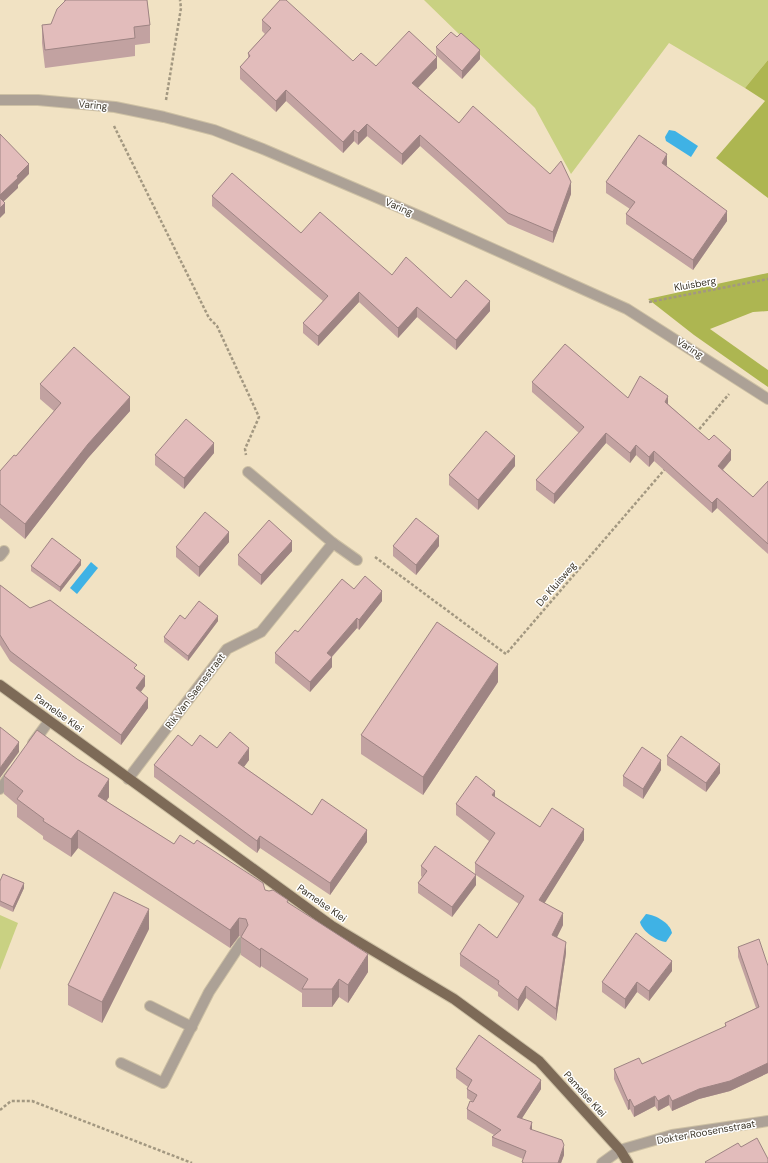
<svg xmlns="http://www.w3.org/2000/svg" width="768" height="1163" font-family="'DM Sans',sans-serif">
<style>
.green{fill:#c9d182}
.forest{fill:#adb651}
.water{fill:#3fb2e5}
.lines{fill:none;stroke-linecap:round;stroke-linejoin:round}
.minor-casing{stroke:#cdc0a4;stroke-width:12}
.major-casing{stroke:#cdc0a4;stroke-width:12}
.path{stroke:#a39881;stroke-width:2.5;stroke-dasharray:3 2;stroke-linecap:butt}
.minor{stroke:#aca196;stroke-width:10}
.major{stroke:#7d6a57;stroke-width:10}
.wall{fill:#c2a2a1}
.shaded-wall{fill:#9e8483}
.building{fill:#e2bcbb;stroke:#9e8483}
.labels{text-anchor:middle;dominant-baseline:central;stroke-width:3;stroke-linejoin:round;paint-order:stroke}
.street-label{font-size:10px;fill:#3c3629;stroke:#fff}
</style>
<rect width="100%" height="100%" fill="#f1e2c3"/>
<g class="green">
<polygon points="424,0 768,0 768,60 745,88 669,43 571,174 535,108"/>
<polygon points="0,915 18,923 0,970"/>
</g>
<g class="forest">
<polygon points="768,60 768,198 716,158 765,101 745,88"/>
<polygon points="768,273 768,311 753,312 710,329 768,370 768,387 694,335 648,299"/>
</g>
<g class="water">
<polygon points="669,130 675,131 698,146 691,157 666,141 665,137"/>
<polygon points="91,562 98,568 77,594 70,588"/>
<path d="M646,914C656,915 670,923 672,933L666,942C656,941 642,931 640,922Z"/>
</g>
<g class="lines">
<defs>
<g id="minor">
<polyline points="0,100 38,100 115,107 164,117 214,130 263,149 422,217 627,309 768,399"/>
<polyline points="333,543 357,560"/>
<polyline points="0,556 4,551"/>
<polyline points="33,743 49,721"/>
<polyline points="128,779 227,649 261,632 333,543 248,472"/>
<polyline points="0,789 12,773"/>
<polyline points="150,1006 192,1027"/>
<polyline points="121,1063 163,1083 209,992 242,942"/>
<polyline points="602,1163 620,1150 672,1135 768,1121"/>
</g>
<polyline id="major" points="0,685 332,926 454,999 539,1061 620,1150 628,1163"/>
</defs>
<use href="#minor" class="minor-casing"/>
<use href="#major" class="major-casing"/>
<g class="path">
<polyline points="166,100 181,8 180,0"/>
<polyline points="114,126 209,318 217,326 259,417 245,449 246,455"/>
<polyline points="649,302 768,279"/>
<polyline points="696,433 729,394"/>
<polyline points="375,557 506,654 665,469"/>
<polyline points="0,1110 11,1101 32,1101 192,1163"/>
</g>
<use href="#minor" class="minor"/>
<use href="#major" class="major"/>
</g>
<g class="wall">
<polygon points="64,0 147,0 150,25 150,43 135,45 135,56 45,68 42,43 42,25 51,24 64,3"/>
<polygon points="262,20 353,61 376,66 437,68 418,88 459,123 571,194 553,243 508,224 420,146 402,165 367,136 358,145 354,141 343,153 286,101 276,112 240,79 240,67 248,58 248,53 265,34 262,31"/>
<polygon points="436,47 480,59 462,79 436,55"/>
<polygon points="667,165 666,166 727,221 693,270 626,224 626,214 630,209 606,193 606,182"/>
<polygon points="212,196 301,233 392,275 451,298 490,311 456,350 417,317 398,338 359,302 318,346 303,333 303,323 323,301 212,206"/>
<polygon points="532,382 668,404 731,460 723,470 753,497 768,481 768,554 717,508 712,513 654,461 649,467 636,455 630,463 606,443 554,504 536,490 536,480 579,433 532,392"/>
<polygon points="40,384 130,411 88,458 25,539 0,518 0,471 16,456 54,411 40,399"/>
<polygon points="214,453 184,489 155,465 155,455"/>
<polygon points="515,466 478,510 449,485 449,475"/>
<polygon points="229,542 199,577 176,557 176,547"/>
<polygon points="393,546 439,546 416,575 393,556"/>
<polygon points="292,551 261,585 238,565 238,555"/>
<polygon points="81,565 60,592 31,571 31,566"/>
<polygon points="0,585 30,608 137,670 145,686 141,692 148,708 121,745 10,661 0,645"/>
<polygon points="354,589 382,601 359,630 357,628 332,657 332,667 310,692 275,663 275,653 298,632"/>
<polygon points="185,619 218,621 188,661 164,642 164,637"/>
<polygon points="498,682 423,795 361,754 361,735"/>
<polygon points="192,746 217,748 249,760 244,767 312,815 367,842 330,895 260,848 257,853 154,777 154,765"/>
<polygon points="667,756 720,773 706,792 667,765"/>
<polygon points="661,770 643,799 623,786 623,776"/>
<polygon points="4,776 109,797 106,801 174,844 265,890 288,902 368,972 348,1003 339,997 332,1007 302,1007 302,993 261,966 260,968 241,955 241,937 239,936 230,948 78,848 71,857 43,839 43,836 17,817 17,805 4,794"/>
<polygon points="495,797 540,827 584,840 544,903 563,925 557,937 566,953 556,1021 526,998 518,1011 498,996 498,992 460,966 460,954 497,938 519,904 476,875 476,885 452,917 418,893 418,883 422,877 421,876 421,866 475,874 475,863 489,841 456,815 456,804"/>
<polygon points="0,881 24,888 13,912 0,906"/>
<polygon points="149,929 102,1023 68,1005 68,985"/>
<polygon points="738,947 768,966 768,1073 730,1091 699,1099 672,1111 669,1105 658,1111 655,1106 634,1117 630,1109 628,1110 614,1079 614,1069 642,1064 725,1027 725,1023 756,1008 738,957"/>
<polygon points="672,971 649,1001 637,992 625,1009 602,992 602,982"/>
<polygon points="456,1069 541,1089 522,1118 532,1130 564,1155 561,1163 522,1163 523,1159 492,1146 492,1137 494,1135 467,1119 467,1109 473,1102 467,1098 467,1089 468,1087 456,1078"/>
</g>
<g class="shaded-wall">
<polygon points="480,50 480,59 462,79 462,71"/>
<polygon points="437,57 437,68 412,94 412,83"/>
<polygon points="286,90 286,101 276,112 276,101"/>
<polygon points="367,124 367,136 358,145 358,133"/>
<polygon points="354,130 354,141 343,153 343,142"/>
<polygon points="420,135 420,146 402,165 402,154"/>
<polygon points="667,154 667,165 662,173 662,163"/>
<polygon points="29,164 29,174 18,185 18,188 0,205 0,195 17,176"/>
<polygon points="571,182 571,194 553,243 553,232"/>
<polygon points="5,203 5,213 0,218 0,208"/>
<polygon points="727,211 727,221 693,270 693,260"/>
<polygon points="359,292 359,302 318,346 318,336"/>
<polygon points="490,301 490,311 456,350 456,340"/>
<polygon points="417,307 417,317 398,338 398,328"/>
<polygon points="668,396 668,406 665,402"/>
<polygon points="130,397 130,411 88,458 25,539 25,524 88,444"/>
<polygon points="606,433 606,443 554,504 554,494"/>
<polygon points="214,443 214,453 184,489 184,478"/>
<polygon points="636,445 636,455 630,463 630,453"/>
<polygon points="731,450 731,460 718,475 718,466"/>
<polygon points="654,451 654,461 649,467 649,457"/>
<polygon points="515,456 515,466 478,510 478,500"/>
<polygon points="717,498 717,508 712,513 712,503"/>
<polygon points="229,532 229,542 199,577 199,567"/>
<polygon points="439,536 439,546 416,575 416,565"/>
<polygon points="292,541 292,551 261,585 261,575"/>
<polygon points="81,560 81,565 60,592 60,587"/>
<polygon points="382,591 382,601 359,630 359,620"/>
<polygon points="218,616 218,621 188,661 188,656"/>
<polygon points="357,618 357,628 327,662 327,653"/>
<polygon points="332,657 332,667 310,692 310,682"/>
<polygon points="498,664 498,682 423,795 423,777"/>
<polygon points="145,676 145,686 136,698 136,688"/>
<polygon points="148,698 148,708 121,745 121,735"/>
<polygon points="19,742 19,752 0,778 0,768"/>
<polygon points="249,748 249,760 238,775 238,763"/>
<polygon points="661,760 661,770 643,799 643,789"/>
<polygon points="720,764 720,773 706,792 706,783"/>
<polygon points="109,779 109,797 98,814 98,796"/>
<polygon points="495,791 495,803 492,795"/>
<polygon points="584,829 584,840 539,912 539,900"/>
<polygon points="78,830 78,848 71,857 71,839"/>
<polygon points="367,830 367,842 330,895 330,883"/>
<polygon points="260,836 260,848 257,853 257,841"/>
<polygon points="476,875 476,885 452,917 452,907"/>
<polygon points="24,883 24,888 13,912 13,907"/>
<polygon points="149,909 149,929 102,1023 102,1002"/>
<polygon points="563,913 563,925 552,947 552,935"/>
<polygon points="239,918 239,936 230,948 230,930"/>
<polygon points="566,942 566,953 556,1021 556,1009"/>
<polygon points="261,948 261,966 260,968 260,950"/>
<polygon points="368,954 368,972 348,1003 348,985"/>
<polygon points="672,961 672,971 649,1001 649,991"/>
<polygon points="339,979 339,997 332,1007 332,989"/>
<polygon points="637,982 637,992 625,1009 625,999"/>
<polygon points="526,986 526,998 518,1011 518,1000"/>
<polygon points="768,1063 768,1073 730,1091 699,1099 672,1111 672,1101 699,1089"/>
<polygon points="541,1080 541,1089 517,1126 517,1117"/>
<polygon points="669,1095 669,1105 658,1111 658,1101"/>
<polygon points="655,1096 655,1106 634,1117 634,1107"/>
<polygon points="630,1099 630,1109 628,1110 628,1101"/>
<polygon points="532,1122 532,1131 530,1129"/>
<polygon points="564,1145 564,1155 561,1163 558,1163"/>
</g>
<g class="building">
<polygon points="66,0 147,0 150,25 134,27 135,38 45,50 42,25 51,24 57,9"/>
<polygon points="280,0 286,0 353,61 361,53 376,66 409,31 437,57 412,83 459,123 473,106 550,174 561,161 571,182 553,232 508,213 420,135 402,154 367,124 358,133 354,130 343,142 286,90 276,101 240,67 250,56 248,53 271,28 262,20"/>
<polygon points="451,32 457,37 461,33 480,50 462,71 436,47"/>
<polygon points="0,134 29,164 17,176 18,178 0,195"/>
<polygon points="639,135 667,154 662,163 727,211 693,260 626,214 635,202 606,182"/>
<polygon points="232,173 301,233 320,212 392,275 406,257 451,298 466,280 490,301 456,340 417,307 398,328 359,292 318,336 303,323 328,296 212,196"/>
<polygon points="0,198 5,203 0,208"/>
<polygon points="565,344 628,398 640,376 668,396 665,402 709,440 714,435 731,450 718,466 753,497 768,481 768,544 717,498 712,503 654,451 649,457 636,445 630,453 606,433 554,494 536,480 584,427 532,382"/>
<polygon points="74,347 130,397 88,444 25,524 0,504 0,471 14,455 16,456 61,403 40,384"/>
<polygon points="186,419 214,443 184,478 155,455"/>
<polygon points="486,431 515,456 478,500 449,475"/>
<polygon points="205,512 229,532 199,567 176,547"/>
<polygon points="416,518 439,536 416,565 393,546"/>
<polygon points="269,520 292,541 261,575 238,555"/>
<polygon points="52,538 81,560 60,587 31,566"/>
<polygon points="365,576 382,591 359,620 357,618 327,653 332,657 310,682 275,653 295,630 298,632 342,579 354,589"/>
<polygon points="0,585 30,608 50,600 137,665 134,668 145,676 136,688 148,698 121,735 10,651 0,635"/>
<polygon points="199,601 218,616 188,656 164,637 180,615 185,619"/>
<polygon points="437,622 498,664 423,777 361,735"/>
<polygon points="0,727 19,742 0,768"/>
<polygon points="37,730 77,759 109,779 98,796 174,844 180,835 194,844 197,840 263,883 265,890 269,891 273,890 288,900 287,902 368,954 348,985 339,979 332,989 302,989 308,979 261,948 260,950 241,937 248,925 246,919 239,918 230,930 78,830 71,839 43,821 44,819 17,799 23,791 4,776"/>
<polygon points="230,732 249,748 238,763 312,815 322,799 367,830 330,883 260,836 257,841 154,765 178,735 192,746 200,735 217,748"/>
<polygon points="681,736 720,764 706,783 667,756"/>
<polygon points="642,747 661,760 643,789 623,776"/>
<polygon points="476,776 495,791 492,795 540,827 552,808 584,829 539,900 563,913 552,935 566,942 556,1009 526,986 518,1000 498,984 499,981 460,954 479,924 497,938 524,896 475,863 495,833 456,804"/>
<polygon points="435,846 476,875 452,907 418,883 427,871 421,866"/>
<polygon points="3,874 24,883 13,907 0,901 0,881"/>
<polygon points="114,892 149,909 102,1002 68,985"/>
<polygon points="636,933 672,961 649,991 637,982 625,999 602,982"/>
<polygon points="759,939 768,966 768,1063 730,1081 699,1089 672,1101 669,1095 658,1101 655,1096 634,1107 630,1099 628,1101 614,1069 639,1058 642,1064 726,1026 725,1023 759,1007 738,947"/>
<polygon points="479,1035 541,1080 517,1117 532,1122 530,1129 562,1140 564,1145 558,1163 524,1163 522,1162 526,1151 492,1137 501,1130 467,1109 470,1101 473,1102 477,1095 467,1089 472,1080 456,1069"/>
<polygon points="757,1138 768,1159 768,1163 706,1163 705,1162 738,1143 741,1147"/>
</g>
<g class="labels">
<g class="street-label">
<text transform="translate(93 105) rotate(5)">Varing</text>
<text transform="translate(399 207) rotate(23)">Varing</text>
<text transform="translate(695 284) rotate(-10)">Kluisberg</text>
<text transform="translate(690 348) rotate(32)">Varing</text>
<text transform="translate(556 584) rotate(-49)">De Kluisweg</text>
<text transform="translate(195 691) rotate(-53)">Rik Van Saenestraat</text>
<text transform="translate(59 713) rotate(36)">Pamelse Klei</text>
<text transform="translate(322 903) rotate(35)">Pamelse Klei</text>
<text transform="translate(585 1094) rotate(48)">Pamelse Klei</text>
<text transform="translate(706 1132) rotate(-10)">Dokter Roosensstraat</text>
</g>
</g>
</svg>
